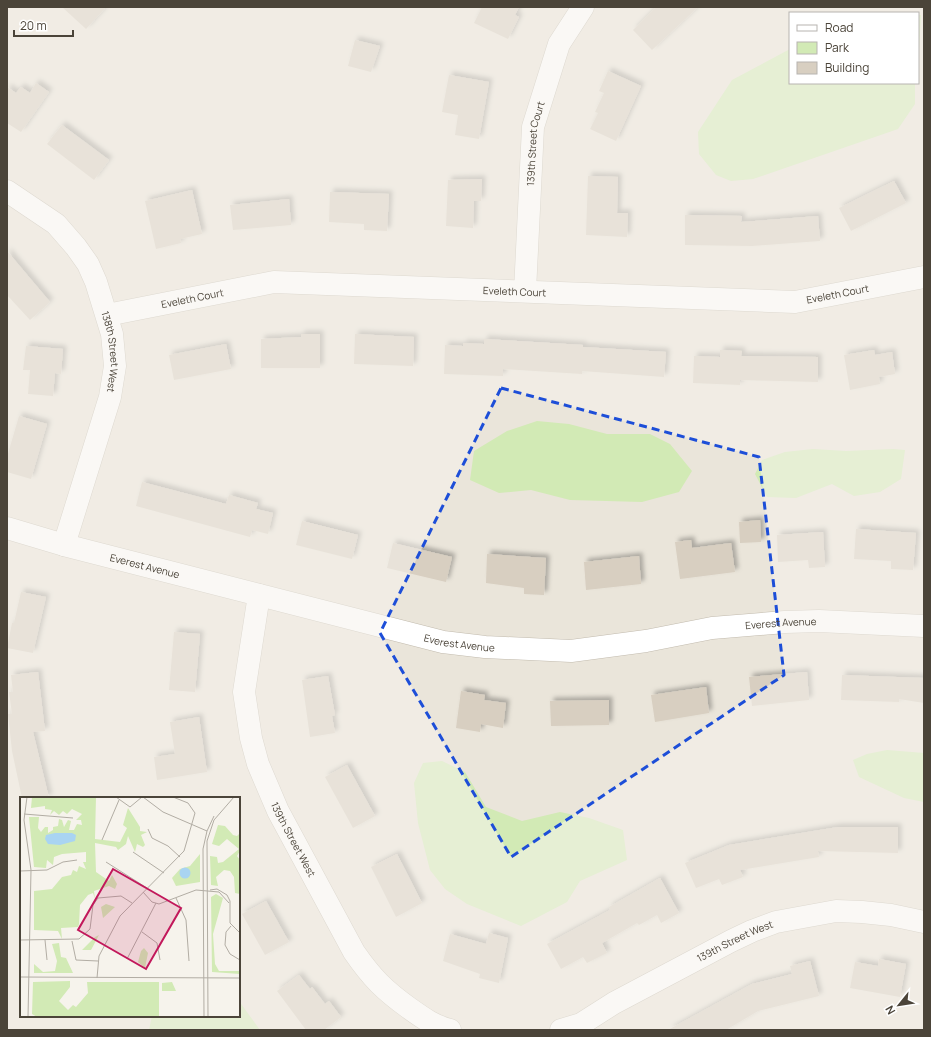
<svg xmlns="http://www.w3.org/2000/svg" width="931" height="1037" font-family="Manrope,sans-serif">
<style>
.residential{fill:#eae5da;fill-rule:evenodd}
.green{fill:#d2eab5}
.building{fill:#d8cfc1;filter:url(#shadow)}
.lines{fill:none;stroke-linecap:round;stroke-linejoin:round}
.minor-casing{stroke:#c2bbae;stroke-width:23}
.minor{stroke:#fff;stroke-width:22}
.marked{fill:none;stroke:#1d4ed8;stroke-width:3;stroke-dasharray:8 5;stroke-linejoin:round}
.labels{text-anchor:middle;dominant-baseline:central;stroke-width:4;stroke-linejoin:round;paint-order:stroke}
.street-label{font-size:10px;fill:#4b4439;stroke:#fff}
.inset-road{fill:none;stroke:#b2ada4;stroke-width:1}
.view{fill:#c2185b;fill-opacity:0.15;stroke:#c2185b;stroke-width:2}
.inset-edge{fill:none;stroke:#4b4439;stroke-width:2}
</style>
<defs>
<filter id="shadow"><feDropShadow dx="3.5" dy="-3.5" stdDeviation="2" flood-color="#0004"/></filter>
</defs>
<rect width="100%" height="100%" fill="#f6f3ec"/>
<path class="residential" d="M7,7H924V1030H7ZM790,13H918V83H790ZM21,798H239V1016H21Z"/>
<g class="green">
<polygon points="918,15 921,15 918,67"/>
<polygon points="790,49 790,83 915,83 915,104 898,129 753,179 731,181 716,175 699,154 698,132 732,80"/>
<polygon points="537,421 569,424 607,434 650,434 670,444 692,471 679,492 642,502 570,500 531,490 499,493 470,480 474,451 507,431"/>
<polygon points="813,449 846,451 893,449 905,450 901,479 880,492 854,496 832,484 796,498 767,497 755,474 762,460 785,452"/>
<polygon points="887,750 924,753 924,802 904,798 859,777 853,760 867,754"/>
<polygon points="442,761 465,772 486,807 522,821 560,812 589,818 623,830 627,860 580,881 567,902 521,926 467,904 445,889 430,870 418,823 414,783 423,763"/>
<polygon points="239,1001 260,1030 149,1030 152,1016 239,1016"/>
</g>
<g class="building">
<polygon points="62,7 106,7 86,29"/>
<polygon points="482,7 519,7 515,15 519,17 508,39 474,23"/>
<polygon points="656,7 698,7 652,50 633,30"/>
<polygon points="355,40 380,46 371,72 348,66"/>
<polygon points="608,71 641,86 616,141 590,129 598,113 595,112 604,93 599,91"/>
<polygon points="449,75 489,82 479,139 455,135 458,115 442,112"/>
<polygon points="36,83 49,92 21,132 7,123 7,87 16,93 21,87 30,93"/>
<polygon points="62,125 109,160 94,180 47,144"/>
<polygon points="588,176 618,177 617,213 628,213 627,237 586,235"/>
<polygon points="482,179 481,201 474,201 473,228 446,226 448,180"/>
<polygon points="894,181 906,203 851,231 839,208"/>
<polygon points="192,190 202,234 180,239 181,243 156,249 145,201"/>
<polygon points="330,192 389,194 387,231 364,230 364,224 329,222"/>
<polygon points="289,199 291,225 233,230 230,205"/>
<polygon points="685,215 742,216 741,222 818,216 820,241 752,246 685,245"/>
<polygon points="7,251 50,302 30,320 7,295"/>
<polygon points="301,334 320,334 320,368 261,368 261,339 301,337"/>
<polygon points="355,334 414,337 413,366 354,364"/>
<polygon points="484,339 583,345 583,347 666,352 664,377 582,371 582,374 503,369 503,376 444,374 445,345 463,346 463,343 484,344"/>
<polygon points="226,344 231,369 174,380 169,355"/>
<polygon points="26,346 63,349 61,374 55,373 53,396 28,394 30,370 23,370"/>
<polygon points="720,350 742,351 741,356 818,357 818,382 740,380 740,385 693,383 694,356 720,357"/>
<polygon points="874,350 875,355 892,352 895,374 879,377 880,384 850,390 844,355"/>
<polygon points="19,416 47,424 31,479 7,472 7,457"/>
<polygon points="142,482 226,504 229,495 258,503 256,509 273,513 268,534 252,530 250,537 136,506"/>
<polygon points="760,520 761,542 740,543 739,522"/>
<polygon points="302,521 358,535 352,559 296,545"/>
<polygon points="856,529 916,533 913,570 891,569 891,561 854,559"/>
<polygon points="823,532 825,567 809,568 808,560 778,562 777,535"/>
<polygon points="691,540 692,548 731,543 735,572 680,579 675,542"/>
<polygon points="393,543 452,557 446,582 387,568"/>
<polygon points="487,554 546,558 544,595 524,594 524,588 486,583"/>
<polygon points="639,556 641,584 586,590 584,562"/>
<polygon points="21,592 46,597 33,653 7,648 12,623 14,623"/>
<polygon points="174,632 200,634 195,692 169,690"/>
<polygon points="38,672 45,731 33,732 49,798 22,798 12,751 8,714 12,714 9,692 13,692 11,675"/>
<polygon points="807,672 809,700 752,706 749,677"/>
<polygon points="842,675 924,678 924,703 899,699 899,702 841,700"/>
<polygon points="328,676 335,715 332,716 335,733 310,737 302,680"/>
<polygon points="706,687 709,713 655,722 651,695"/>
<polygon points="461,691 485,695 484,700 506,703 503,728 481,724 480,732 456,728"/>
<polygon points="609,700 609,725 551,726 550,701"/>
<polygon points="199,717 207,772 157,780 154,757 175,754 170,722"/>
<polygon points="347,765 375,816 353,828 325,777"/>
<polygon points="838,827 898,827 898,853 818,851 819,857 740,870 743,877 722,885 719,879 696,888 685,863 729,845"/>
<polygon points="397,854 422,903 396,917 371,867"/>
<polygon points="660,878 679,913 661,923 657,915 639,925 637,923 602,943 607,953 587,963 583,957 561,969 547,944 610,910 609,907"/>
<polygon points="266,901 289,942 265,955 242,914"/>
<polygon points="489,933 508,938 499,983 479,978 480,974 443,961 450,934 486,944"/>
<polygon points="879,959 906,964 900,997 850,988 855,962 878,966"/>
<polygon points="810,961 819,996 758,1011 726,1030 668,1030 752,984 792,974 790,966"/>
<polygon points="299,975 310,989 312,987 325,1004 329,1001 341,1017 324,1030 306,1030 277,991"/>
</g>
<g class="lines">
<defs>
<g id="minor">
<path id="s1" d="M7,191L56,224L76,247L88,264L96,282L112,334L115,366L110,397L64,545"/>
<path id="s2" d="M525,291L533,127L559,44L583,7"/>
<path id="s3" d="M107,315L274,282L795,302L924,277"/>
<path id="s4" d="M7,528L64,545L443,642L485,647L571,651L646,641L712,628L785,622L819,621L924,626"/>
<path id="s5" d="M259,595L244,692L251,738L258,764L278,811L354,952C372,978 384,990 409,1008C423,1018 434,1026 450,1030"/>
<path id="s6" d="M561,1030L581,1024L614,1003L731,941L752,931L776,922L836,911L862,912L891,915L924,922"/>
</g>
</defs>
<use href="#minor" class="minor-casing"/>
<use href="#minor" class="minor"/>
</g>
<path d="M0 0H931V1037H0ZM501,388L759,457L784,675L511,857L380,633Z" fill="#f6f3ec" fill-opacity=".55" fill-rule="evenodd"/>
<path class="marked" d="M501,388L759,457L784,675L511,857L380,633Z"/>
<g class="labels">
<g class="street-label">
<text stroke="none"><textPath href="#s2" startOffset="148">139th Street Court</textPath></text>
<text stroke="none"><textPath href="#s3" startOffset="411">Eveleth Court</textPath></text>
<text stroke="none"><textPath href="#s3" startOffset="735">Eveleth Court</textPath></text>
<text stroke="none"><textPath href="#s3" startOffset="87">Eveleth Court</textPath></text>
<text stroke="none"><textPath href="#s1" startOffset="202">138th Street West</textPath></text>
<text stroke="none"><textPath href="#s4" startOffset="143">Everest Avenue</textPath></text>
<text stroke="none"><textPath href="#s4" startOffset="791">Everest Avenue</textPath></text>
<text stroke="none"><textPath href="#s4" startOffset="467">Everest Avenue</textPath></text>
<text stroke="none"><textPath href="#s5" startOffset="255">139th Street West</textPath></text>
<text stroke="none"><textPath href="#s6" startOffset="196">139th Street West</textPath></text>
</g>
</g>
<g transform="translate(20 797)">
<rect width="220" height="220" fill="#f6f3ec"/>
<path d="M12,0H76L75,42L100,45L107,31L103,28L108,11L120,30V34L127,35L121,38L125,48L123,50L117,47L115,55L108,39L106,47L98,53L96,50L75,46L76,75L89,84L92,78L97,87L95,92L89,89L74,94L75,102L73,96L68,98L60,108L59,127L58,130L41,131L42,142L38,134L14,133V94L32,92L42,80L51,78L53,73L57,75L59,69L66,72L63,65H66V55L42,57L34,60L33,68L27,63L26,71L14,70L9,20H19L18,31L21,35L25,30H28V36L33,33V30L38,29L39,22L42,23L44,30L48,23L51,24L49,33H54L57,27L62,28L61,23H56L62,17L52,12L47,17L43,14L39,18L34,14L30,18L32,13L25,12V9L11,11ZM198,28L205,29L213,38L217,39L220,36V54L217,59L220,63V97L215,96L214,80L210,74L204,73L196,80L198,89L191,88L190,59L197,60L198,66L203,65L219,52L207,42L199,49L192,47ZM180,57V85L156,89L152,81L160,72L170,69ZM196,97L203,101L193,137L195,167L199,174H220V177L192,175L191,100ZM86,107L95,110L83,121L81,110ZM79,138L71,153H62L75,140ZM39,146L41,160L46,161L53,176H14V167L23,175L35,174L37,164L32,147ZM124,151L128,156L125,171L118,165L121,154ZM50,184V190L39,204L48,213L53,208L56,210L68,196L67,185H139V220H17L12,217L13,185ZM152,185L156,194H142V186Z" fill="#d2eab5"/>
<path d="M35,36H52L56,38L55,44L40,48L28,47L25,42L26,38ZM159.5 76a5.5 5.5 0 1 1 11 0a5.5 5.5 0 1 1-11 0Z" fill="#a9d4f2"/>
<path class="inset-road" d="M7,0L4,23L11,73L8,220M96,0L110,10L122,0M123,0L143,15L187,34M4,17L53,21M128,32L132,41L148,49L160,60M82,43L99,3M113,55L144,76M86,65L127,91M0,74L27,73L43,65L57,63M190,93L197,92L207,98L210,104V126L220,136M123,95L132,105L139,107L176,93L199,95L209,106M156,101L166,123L169,164M211,129L206,135L205,148L210,157L220,163M122,135L137,146L140,163M0,143L59,142L70,132L73,108L78,101L101,99L112,106M25,143L27,163M52,144L56,163L78,164M107,162L136,106M0,180L220,181M77,181L79,159L100,119L164,54L175,16L168,6L153,0M184,220L183,52L187,34L194,19M188,220L187,44L194,23L214,0"/>
<path class="view" d="M93,72L161,111L126,172L58,133Z"/>
<rect width="220" height="220" class="inset-edge"/>
</g>
<rect width="931" height="1037" fill="none" stroke="#4b4439" stroke-width="16"/>
<rect x="789" y="12" width="130" height="72" fill="#ffffff" stroke="#b7b4b0"/>
<rect x="797" y="25" width="20" height="6" fill="#ffffff" stroke="#b7b4b0"/>
<text x="825" y="32" font-size="12" fill="#4b4439">Road</text>
<rect x="797" y="42" width="20" height="12" fill="#d2eab5" stroke="#b7b4b0"/>
<text x="825" y="52" font-size="12" fill="#4b4439">Park</text>
<rect x="797" y="62" width="20" height="12" fill="#d8cfc1" stroke="#b7b4b0"/>
<text x="825" y="72" font-size="12" fill="#4b4439">Building</text>
<g transform="translate(899 1005) rotate(240)" stroke="#ffffff" stroke-width="3" paint-order="stroke">
<path d="M0-3L7 15L0 10L-7 15Z" fill="#4b4439"/>
<text y="-6" font-size="11" font-weight="bold" text-anchor="middle" fill="#4b4439">N</text>
</g>
<path d="M14 30v6h59v-6" fill="none" stroke="#4b4439" stroke-width="2"/>
<text x="20" y="30" font-size="12" fill="#4b4439" stroke="#ffffff" stroke-width="3" paint-order="stroke">20 m</text>
</svg>
